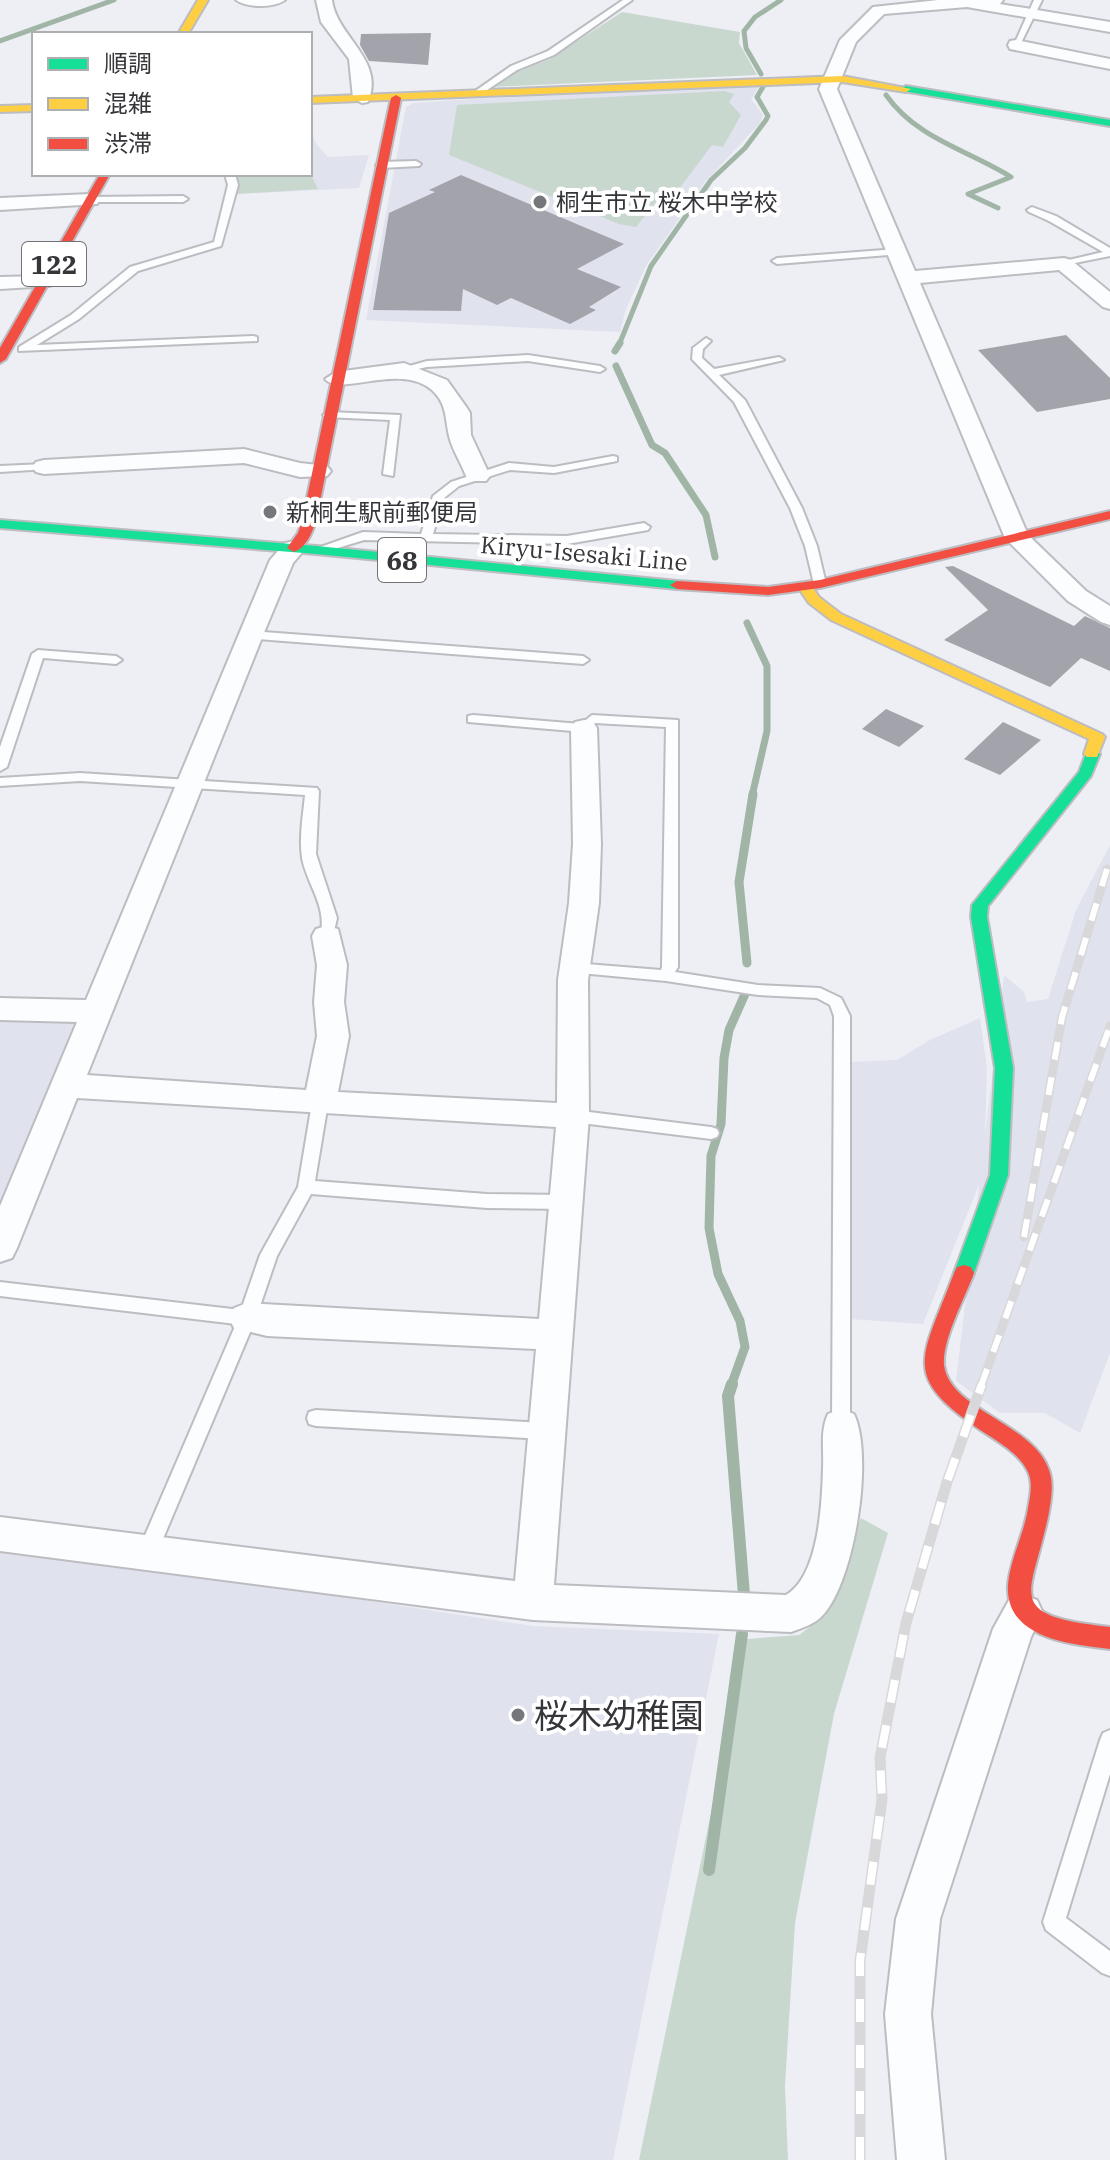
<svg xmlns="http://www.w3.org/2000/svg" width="1110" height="2160" font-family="'IBM Plex Serif','Noto Sans JP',serif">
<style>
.built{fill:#e0e2ee}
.green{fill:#c9d8cf}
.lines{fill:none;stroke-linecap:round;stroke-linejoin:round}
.stream-far3{stroke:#a0b5a6;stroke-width:5}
.stream-far2{stroke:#a0b5a6;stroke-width:7}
.stream-far1{stroke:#a0b5a6;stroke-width:9}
.stream{stroke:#a0b5a6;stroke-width:12}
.building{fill:#a3a3ac}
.lane-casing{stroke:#bcbcc1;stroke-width:4}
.street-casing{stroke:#bcbcc1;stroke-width:4}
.fast-casing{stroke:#bcbcc1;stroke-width:4}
.slow-casing{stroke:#bcbcc1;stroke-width:4}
.jam-casing{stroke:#bcbcc1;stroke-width:4}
.lane{fill:#fcfdfe;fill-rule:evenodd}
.street{fill:#fcfdfe;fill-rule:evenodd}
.fast{fill:#16e098;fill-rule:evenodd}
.slow{fill:#ffcf43;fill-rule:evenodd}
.jam{fill:#f24e42;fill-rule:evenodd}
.rail-far1-casing{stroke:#d8d8da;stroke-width:9}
.rail-casing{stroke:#d8d8da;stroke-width:11}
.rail-far1{stroke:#fff;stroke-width:6;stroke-dasharray:18;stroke-linecap:butt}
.rail{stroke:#fff;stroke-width:8;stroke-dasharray:23;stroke-linecap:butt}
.poi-dot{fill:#76777b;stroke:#fff;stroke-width:3}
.labels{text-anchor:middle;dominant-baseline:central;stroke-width:8;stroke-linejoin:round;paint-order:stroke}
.far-poi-label{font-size:24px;fill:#35363a;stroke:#fff;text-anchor:start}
.far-street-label{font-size:24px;fill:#35363a;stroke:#fff}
.shield{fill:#fff;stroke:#727275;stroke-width:2}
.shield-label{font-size:26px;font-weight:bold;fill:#35363a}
.near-poi-label{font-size:34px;fill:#35363a;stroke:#fff;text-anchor:start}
</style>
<rect width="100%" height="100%" fill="#eeeff5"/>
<g class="built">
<polygon points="760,85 751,99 763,115 760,123 705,182 646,266 626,309 620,332 366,320 406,107 414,103 456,100"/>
<polygon points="310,130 317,145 328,157 369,155 359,188 237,194 239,185 235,174 310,174"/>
<polygon points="1110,845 1110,1353 1080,1433 1045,1413 1000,1413 956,1381 1004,975 1024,992 1027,1002 1048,999 1076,910"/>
<polygon points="0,1017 71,1017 76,1027 0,1203"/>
<polygon points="980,1018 987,1068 984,1172 923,1324 850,1319 850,1062 897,1060 930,1040"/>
<polygon points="0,1549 191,1574 533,1626 719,1634 613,2160 0,2160"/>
</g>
<g class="green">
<polygon points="622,12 740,32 739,43 757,75 489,87 512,73 550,59"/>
<polygon points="724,91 734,94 729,102 741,115 723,147 712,145 676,193 665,191 636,227 619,224 449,155 457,105"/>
<polygon points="310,173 318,189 237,194 239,185 235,174"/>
<polygon points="861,1518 888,1533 834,1714 795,1923 785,2086 788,2160 639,2160 747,1639 799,1635 826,1615"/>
</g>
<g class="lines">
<g class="stream-far3">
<polyline points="0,41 114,0"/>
<polyline points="761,74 746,48 744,31 755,17 781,0"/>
<path d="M886,95C917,139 968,150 1011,177L968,194L998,208"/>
<polyline points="619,345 651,266 711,180 745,148 766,120 768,116 757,97 764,85"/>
</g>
<g class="stream-far2">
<polyline points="615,351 620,343"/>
<polyline points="616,366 652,445 665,453 706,515 715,557"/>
<polyline points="747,623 767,666 767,731 752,796"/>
</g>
<g class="stream-far1">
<polyline points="747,963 739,882 753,794"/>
<polyline points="731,1386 745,1347 740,1321 718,1274 709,1228 711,1156 721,1124 724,1058 729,1030 745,994"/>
</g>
<g class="stream">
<polyline points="732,1384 728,1396 744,1595"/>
<polyline points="709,1870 742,1634"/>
</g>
</g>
<g class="building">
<polygon points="431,33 428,65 369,61 360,45 361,34"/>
<polygon points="461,175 624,244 577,269 621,287 589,307 596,310 570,324 511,298 497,305 463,289 461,311 373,310 389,213 435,192 429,190"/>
<polygon points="1066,335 1110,378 1110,399 1037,412 978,350"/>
<polygon points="953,566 1074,626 1085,616 1110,628 1110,671 1081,658 1050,687 944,640 988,610 945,567"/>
<polygon points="886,709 924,726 899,747 862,729"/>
<polygon points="1003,722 1041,740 1000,775 964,759"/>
</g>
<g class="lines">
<defs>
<g id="lane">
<polygon points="623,0 632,0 554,55 517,70 478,96 471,94 511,66 548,51"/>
<polygon points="1034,0 1042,0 1020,45 1013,47"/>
<polygon points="416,161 421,164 419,166 381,168 376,165 381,162"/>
<polygon points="225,174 235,174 238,185 221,246 138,271 79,319 37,345 253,336 257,337 257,341 19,351 19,347 71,315 130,267 214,242 228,185"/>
<polygon points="90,197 183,196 188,199 183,202 87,202 87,198"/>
<polygon points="1032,207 1056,216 1110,248 1110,256 1060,266 1060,262 1103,252 1049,221 1029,212 1027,210"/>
<polygon points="897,249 901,250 901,254 777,264 772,261 777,258"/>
<polygon points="706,338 711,341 703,349 702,358 714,369 779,357 784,360 719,375 745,400 802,508 817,546 826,584 824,587 816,587 814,584 805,546 790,508 734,402 692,359 693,348"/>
<polygon points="528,355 600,366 605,369 600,372 528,361 427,367 404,372 399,369 427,361"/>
<polygon points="329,412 400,415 393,476 383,474 390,420 325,417 323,415"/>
<polygon points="613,456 617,457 617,461 554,473 510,470 459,486 444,498 433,534 567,536 644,523 650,527 648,530 567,544 364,540 318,554 312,550 363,532 421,534 433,496 451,482 509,463 554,467"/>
<polygon points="44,464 48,465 48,469 0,472 0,466"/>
<polygon points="250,631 583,656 589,660 583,664 245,638 245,632"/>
<polygon points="38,650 116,656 122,660 116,664 43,658 7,767 0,771 0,747 32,654"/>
<polygon points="473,715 581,724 592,715 678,720 678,967 675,972 758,985 820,988 841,998 850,1016 850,1425 848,1431 841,1433 834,1431 832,1425 834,1016 830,1005 817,998 758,995 666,981 569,972 566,968 569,964 574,963 661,970 662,967 666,727 595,723 584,732 468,722 468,716"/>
<path d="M80,773L317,788L319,791L316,854L337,918L332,940H322L320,936C328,907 307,885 302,858C299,837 303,816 305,795L80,781L0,786V778Z"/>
<polygon points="320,1097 326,1099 328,1103 315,1181 487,1194 565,1195 571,1197 573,1202 571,1207 565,1209 487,1208 311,1194 277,1256 256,1318 154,1560 147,1563 140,1560 137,1554 236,1324 0,1296 0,1282 241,1310 260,1255 298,1187 312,1103 314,1099"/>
<polygon points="573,1110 711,1127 717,1129 719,1133 717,1137 711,1139 573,1122 567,1120 565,1116 567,1112"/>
<polygon points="316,1410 545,1423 552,1425 554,1431 552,1437 545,1439 316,1426 309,1424 307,1418 309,1412"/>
<polygon points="1110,1730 1110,1774 1066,1918 1110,1951 1110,1976 1102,1973 1046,1930 1043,1922 1100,1740 1103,1733"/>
</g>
<g id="street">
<path d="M236,0H285C274,8 247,8 236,0Z"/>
<path d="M316,0H332C336,36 386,60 368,102L362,103L353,98L349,59L321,22Z"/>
<polygon points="938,0 1003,0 1000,4 1110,22 1110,32 967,7 884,14 856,42 837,89 915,271 1064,258 1071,260 1110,292 1110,309 1103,307 1059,270 920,283 1028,535 1086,591 1110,606 1110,625 1101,622 1068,601 1005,538 819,89 840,40 873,7"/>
<polygon points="1016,40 1110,59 1110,69 1010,49 1008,45 1010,41"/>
<polygon points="90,194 100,200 97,204 0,210 0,198"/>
<polygon points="43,276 53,282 50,286 0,289 0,277"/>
<path d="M404,363L447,380L467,408L470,413L471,435L490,476L486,481H470L466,476C461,463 452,449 449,436C445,418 447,404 432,390C400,362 340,397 325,379L336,372Z"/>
<polygon points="244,449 300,463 327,466 331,471 327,476 300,477 244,463 44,474 36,472 32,467 36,462 44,460"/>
<path d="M294,541L303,543L306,548L293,563L263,635L87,1075L306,1090L317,1036L314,1002L317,965L312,936L316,929L327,926L338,929L347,965L344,1002L349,1036L338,1092L557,1103L558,980L569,903L573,844L571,728L575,722L584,720L593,722L597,728L601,844L599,903L588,980L589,1116L554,1585L786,1595C819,1576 822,1503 823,1468C824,1450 820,1431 828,1414L841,1409L854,1414C874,1456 855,1580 823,1615C815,1624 802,1628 791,1632L533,1620L0,1551V1517L515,1581L536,1349L267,1336L234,1328L229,1318L234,1308L247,1303L539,1319L556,1127L77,1098L17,1248L12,1258L0,1262V1206L77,1022L0,1020V998L86,1000L270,560L285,543Z"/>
<polygon points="1023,1595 1037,1600 1043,1613 1031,1637 940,1919 931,2014 945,2160 897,2160 885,2014 896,1919 993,1629 1009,1600"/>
</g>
<g id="fast">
<polygon points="906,86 1110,120 1110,126 903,91 901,89"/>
<polygon points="0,520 316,546 677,581 684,585 677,589 316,554 0,528"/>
<polygon points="1092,749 1100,754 1091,776 988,906 987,917 1013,1068 1008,1175 974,1273 971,1279 964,1281 957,1279 954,1273 990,1175 995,1068 971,917 972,905 1079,772 1087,751"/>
</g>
<g id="slow">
<polygon points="198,0 208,0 188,34 178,34"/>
<polygon points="842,76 911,89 906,92 842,82 310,103 310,97"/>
<polygon points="34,105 34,111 0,112 0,106"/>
<polygon points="805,583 810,584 819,597 841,614 1102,734 1105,737 1097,757 1087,757 1084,754 1089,739 831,620 809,603 798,587"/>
</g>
<g id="jam">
<path d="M396,95L401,98L316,521C312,533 306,548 294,552L287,548L298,533L302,521L391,98Z"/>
<polygon points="100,174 110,174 6,359 0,363 0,348"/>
<polygon points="1110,511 1110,519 820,588 768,595 677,589 670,585 677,581 768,587 820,580"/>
<path d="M964,1265L971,1267L974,1273C965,1298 942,1339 944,1365C949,1410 1033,1423 1049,1470C1054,1484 1051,1499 1049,1512C1032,1597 1000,1615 1110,1627V1649C1071,1644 1005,1639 1008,1585C1010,1561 1022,1538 1027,1514C1029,1501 1034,1485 1028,1472C1021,1456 1002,1444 988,1435C898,1376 921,1362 954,1273L957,1267Z"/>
</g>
</defs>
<use href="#lane" class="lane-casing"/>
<use href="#street" class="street-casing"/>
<use href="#fast" class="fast-casing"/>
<use href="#slow" class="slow-casing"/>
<use href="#jam" class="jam-casing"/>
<use href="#lane" class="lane"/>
<use href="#street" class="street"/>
<use href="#fast" class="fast"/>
<use href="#slow" class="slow"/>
<use href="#jam" class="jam"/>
<defs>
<g id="rail-far1">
<polyline points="1024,1237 1062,1017 1107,869"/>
<polyline points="981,1386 1110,1026"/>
</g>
<polyline id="rail" points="860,2160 860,1961 882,1799 880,1758 906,1623 947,1482 982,1384"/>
</defs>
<use href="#rail-far1" class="rail-far1-casing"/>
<use href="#rail" class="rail-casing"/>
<use href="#rail-far1" class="rail-far1"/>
<use href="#rail" class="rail"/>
</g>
<g class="poi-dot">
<circle cx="540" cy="202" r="8"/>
<circle cx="270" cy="512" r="8"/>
<circle cx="518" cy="1715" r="8"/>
</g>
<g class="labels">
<g class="far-poi-label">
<text x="556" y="202">桐生市立 桜木中学校</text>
<text x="286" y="512">新桐生駅前郵便局</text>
</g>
<g class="far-street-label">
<text transform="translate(584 553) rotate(5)">Kiryu-Isesaki Line</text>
</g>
<g class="shield">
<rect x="22" y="242" width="64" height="44" rx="6"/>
<rect x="378" y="538" width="48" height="44" rx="6"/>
</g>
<g class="shield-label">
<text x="54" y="264">122</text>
<text x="402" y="560">68</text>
</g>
<g class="near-poi-label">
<text x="534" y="1715">桜木幼稚園</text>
</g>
</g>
<rect x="32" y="32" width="280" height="144" fill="#ffffff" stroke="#aeafb0" stroke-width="2"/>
<rect x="48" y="58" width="40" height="12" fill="#16e098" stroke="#aeafb0" stroke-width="2"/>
<text x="104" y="72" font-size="24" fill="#35363a">順調</text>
<rect x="48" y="98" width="40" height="12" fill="#ffcf43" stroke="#aeafb0" stroke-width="2"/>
<text x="104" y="112" font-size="24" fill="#35363a">混雑</text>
<rect x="48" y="138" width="40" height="12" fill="#f24e42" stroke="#aeafb0" stroke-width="2"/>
<text x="104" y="152" font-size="24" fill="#35363a">渋滞</text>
</svg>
